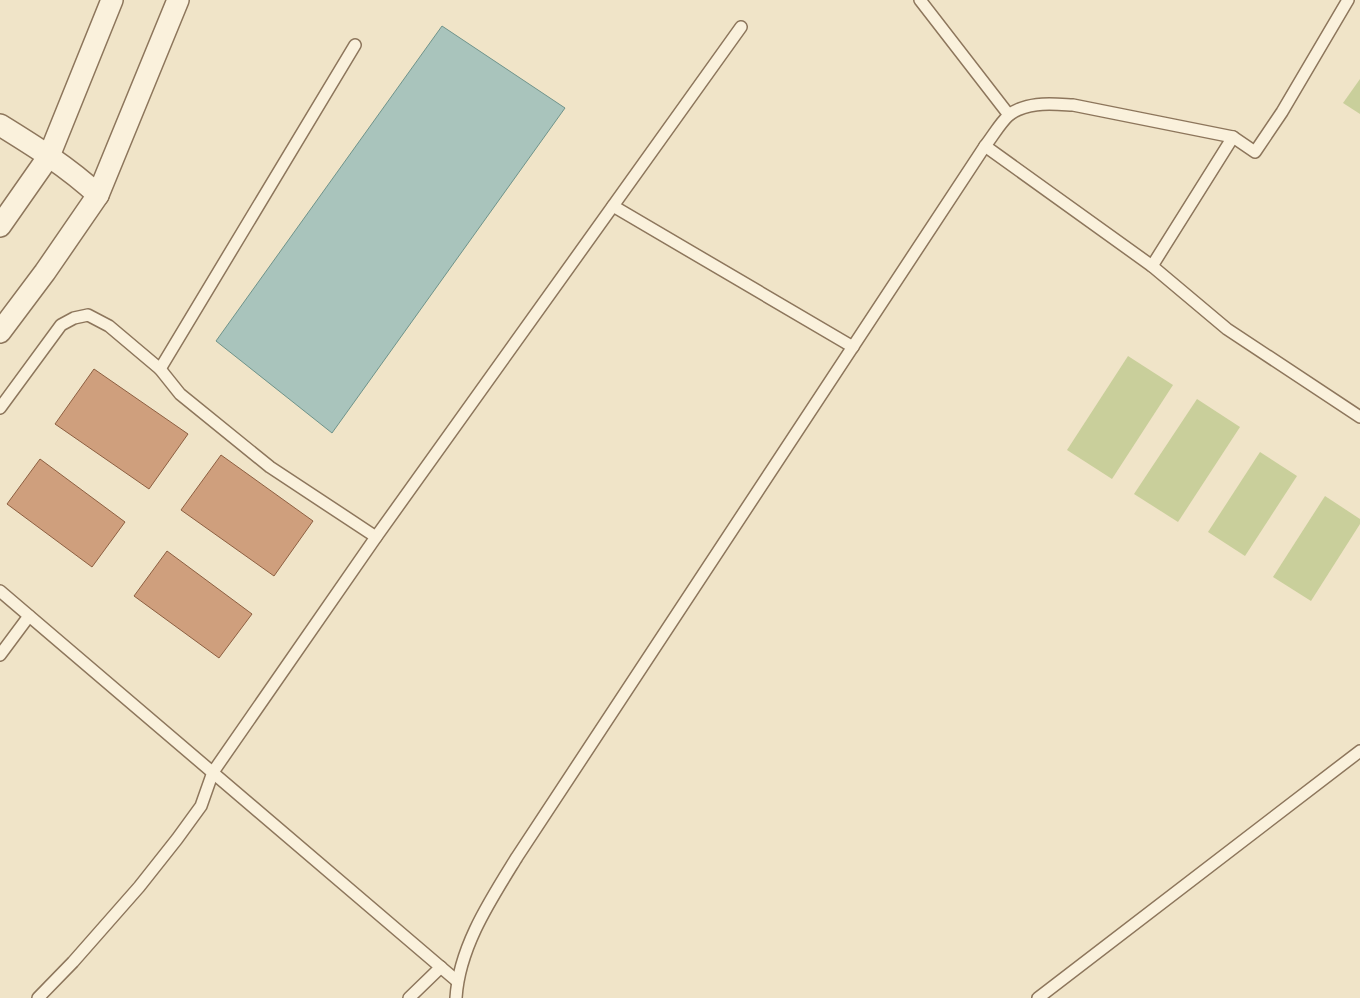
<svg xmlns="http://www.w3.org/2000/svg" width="1360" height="998" font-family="'Noto Serif',serif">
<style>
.green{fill:#c9cf9b}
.water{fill:#a9c4bc;stroke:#6f938a}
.building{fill:#cf9f7d;stroke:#8d5f41}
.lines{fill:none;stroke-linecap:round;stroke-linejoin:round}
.lane-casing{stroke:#8d765c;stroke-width:14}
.street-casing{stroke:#8d765c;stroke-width:24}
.lane{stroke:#faf1dc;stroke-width:11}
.street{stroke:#faf1dc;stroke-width:21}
</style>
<rect width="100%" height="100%" fill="#f0e4c8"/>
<g class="green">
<polygon points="1360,79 1360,114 1343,103"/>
<polygon points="1128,356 1173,385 1112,479 1067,450"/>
<polygon points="1197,399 1240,427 1178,522 1134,494"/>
<polygon points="1260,452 1297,476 1245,556 1208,532"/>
<polygon points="1325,496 1360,519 1360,524 1311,601 1273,577"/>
</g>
<polygon class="water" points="442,26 565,108 332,433 216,341"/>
<g class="building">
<polygon points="94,369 188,434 149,489 55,424"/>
<polygon points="221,455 313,521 274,576 181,510"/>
<polygon points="40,459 125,522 92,567 7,504"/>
<polygon points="167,551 252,614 219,658 134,596"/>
</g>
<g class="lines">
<defs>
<g id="lane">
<polyline points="920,0 1009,115"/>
<polyline points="985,146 1152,266 1227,329 1360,417"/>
<polyline points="613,206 853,347"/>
<polyline points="1152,266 1233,137"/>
<polyline points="160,369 355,45"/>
<polyline points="0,408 61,325 74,318 88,315 109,326 160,369 180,394 270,467 376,537"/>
<polyline points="0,591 457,981"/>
<polyline points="0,655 29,616"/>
<polyline points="38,998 73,962 139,887 177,839 201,806 213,772 376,537 741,27"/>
<polyline points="409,998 441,967"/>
<path d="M456,998C459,947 491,899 517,857L985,146C993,136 1000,123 1009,115C1027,101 1052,104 1073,105L1233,137L1255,152L1282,112L1348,0"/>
<polyline points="1038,998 1360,751"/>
</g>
<g id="street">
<path d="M0,125C34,146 68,167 98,195"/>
<polyline points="0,226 49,156 112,0"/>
<polyline points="0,332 45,272 98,195 178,0"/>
</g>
</defs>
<use href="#lane" class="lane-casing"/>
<use href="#street" class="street-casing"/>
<use href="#lane" class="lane"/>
<use href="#street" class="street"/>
</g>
</svg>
